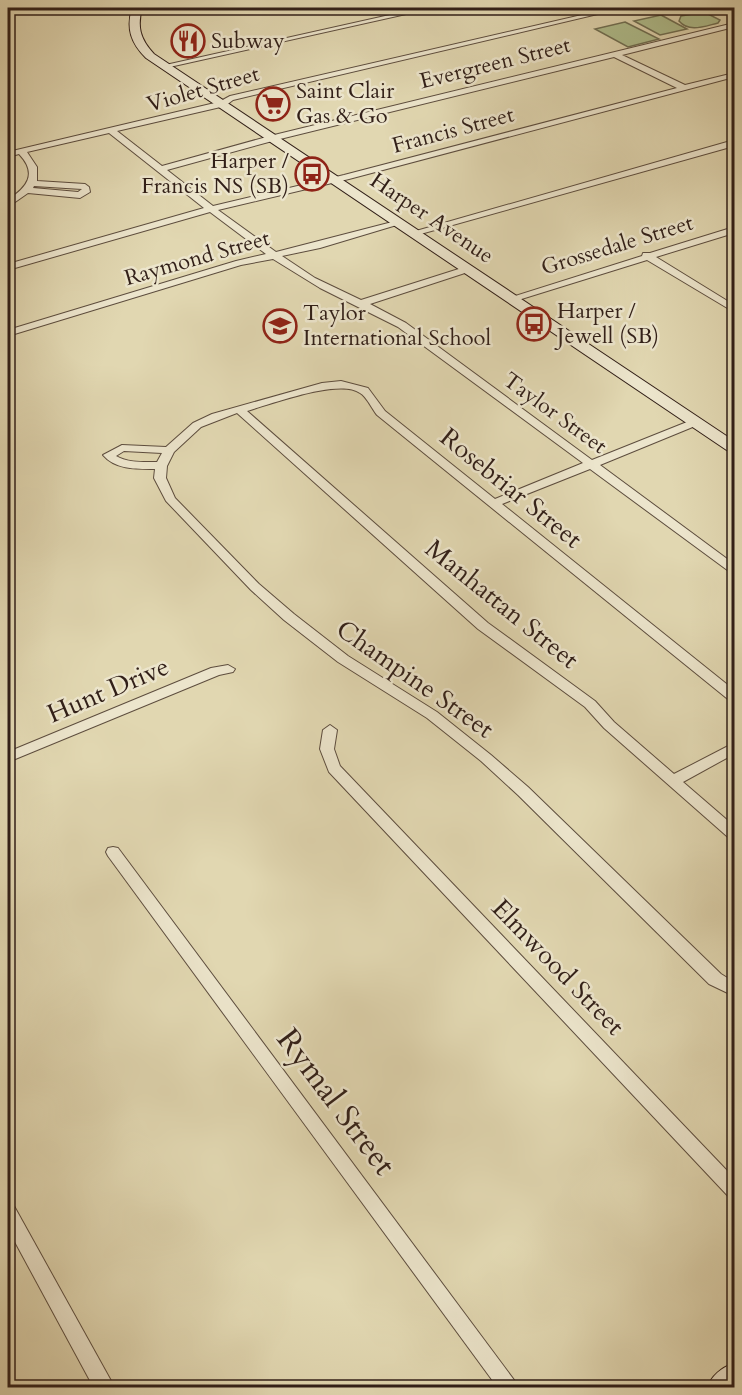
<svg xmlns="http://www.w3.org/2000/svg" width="742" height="1395" font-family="Cardo,serif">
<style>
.green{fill:#b0bf8e;stroke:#706f53;stroke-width:1.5}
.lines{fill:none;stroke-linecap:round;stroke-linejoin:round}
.minor-casing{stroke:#5d4d3e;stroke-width:2}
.secondary-casing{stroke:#311f18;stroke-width:2}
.minor{fill:#ece5cc;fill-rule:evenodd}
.secondary{fill:#ece5cc;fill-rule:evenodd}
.labels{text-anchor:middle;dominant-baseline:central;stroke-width:5;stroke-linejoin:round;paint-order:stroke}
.far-poi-label{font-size:22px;fill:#311f18;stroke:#ece5cc;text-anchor:start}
.far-street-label{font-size:22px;fill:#311f18;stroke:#ece5cc}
.street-label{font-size:26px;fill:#311f18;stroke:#ece5cc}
.near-street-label{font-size:32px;fill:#311f18;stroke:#ece5cc}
</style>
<rect width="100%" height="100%" fill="#e1d7b1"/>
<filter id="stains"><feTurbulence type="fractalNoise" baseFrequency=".00333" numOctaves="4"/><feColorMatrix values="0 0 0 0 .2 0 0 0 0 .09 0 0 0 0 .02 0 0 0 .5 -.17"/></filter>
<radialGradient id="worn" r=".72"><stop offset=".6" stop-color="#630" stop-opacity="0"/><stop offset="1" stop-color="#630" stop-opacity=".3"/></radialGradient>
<g class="green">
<path d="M704,12L720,20L718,23C705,26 689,33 679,21L681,16Z"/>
<polygon points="661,15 687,29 660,35 634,21"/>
<polygon points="625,22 659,39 628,47 595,29"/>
</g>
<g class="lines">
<defs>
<g id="minor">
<polygon points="421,8 433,8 165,68 161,66"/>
<path d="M612,8H623L233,100L225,106L117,131L162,166L270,136L734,23V27L622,55L685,85L734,73V77L349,179L218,210L276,252L400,220V224L320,248L282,256L315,278L361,300L465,267H471V271L370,304L406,323L592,460L692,420H700V424L600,465L734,564V573L730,572L590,469L502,504L734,690V702L729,700L377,415C372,409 367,397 360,393C340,378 271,404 247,411L488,623L595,701L614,722L674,774L734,743V754L683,782L734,826V839L729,838L604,728L585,707L478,629L237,413L201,427L174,452L167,466L166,478L175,498L259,584L294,614L348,656L437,712L491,755L528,787L721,974L734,982V996L709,984L518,795L481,761L427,718L338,662L284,620L251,590L166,501L154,478L155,469C137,469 116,470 103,455L122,445L166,447L193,423L212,414L322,383L341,381L368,388L385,411L495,499L583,463L398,327L320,288L273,259L241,265L8,336V330L236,261L266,254L210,212L8,270V264L204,208L109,133L27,152L37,167V181L85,184L89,187L90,192L80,198L28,193L8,207V200C27,187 38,174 19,154L8,157V152L219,102L230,96ZM614,57L677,88L344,175L213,206L167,170L276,140ZM34,186L82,189L78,192L33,188ZM124,451L162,453L157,462C143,462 128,463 116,456Z"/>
<polygon points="734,140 734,146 417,235 409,233"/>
<polygon points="734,227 734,233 656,257 734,305 734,312 647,260 515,301 511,302 506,299 642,256 643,253 650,253"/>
<polygon points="228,665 235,669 233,672 219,675 8,762 8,752 211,668"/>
<polygon points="330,725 337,730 334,749 340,766 734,1178 734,1198 728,1196 329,772 320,749 323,730"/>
<polygon points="113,847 118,848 520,1388 498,1388 108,856 106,852 108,848"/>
<polygon points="8,1204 14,1206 115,1388 94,1388 8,1229"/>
</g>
<g id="secondary">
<path d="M132,8H142C137,27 140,39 154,54L734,441V453L728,451L146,58C131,43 126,29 132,8Z"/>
<path d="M734,1363V1388H707C712,1375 721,1368 734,1363Z"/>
</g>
</defs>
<use href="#minor" class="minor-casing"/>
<use href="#secondary" class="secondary-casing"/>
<use href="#minor" class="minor"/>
<use href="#secondary" class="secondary"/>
</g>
<defs>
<symbol id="restaurant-ring" viewBox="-11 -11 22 22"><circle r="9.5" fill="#ece5cc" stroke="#8f2418" stroke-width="1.5"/><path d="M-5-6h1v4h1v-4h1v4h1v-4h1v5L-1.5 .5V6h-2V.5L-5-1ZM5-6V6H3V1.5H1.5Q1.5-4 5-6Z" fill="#8f2418"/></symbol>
<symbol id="supermarket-ring" viewBox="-11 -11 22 22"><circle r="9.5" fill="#ece5cc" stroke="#8f2418" stroke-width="1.5"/><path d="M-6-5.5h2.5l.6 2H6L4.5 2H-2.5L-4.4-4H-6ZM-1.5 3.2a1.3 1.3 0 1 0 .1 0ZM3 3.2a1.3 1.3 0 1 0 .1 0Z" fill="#8f2418"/></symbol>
<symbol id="bus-ring" viewBox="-11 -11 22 22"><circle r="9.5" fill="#ece5cc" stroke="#8f2418" stroke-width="1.5"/><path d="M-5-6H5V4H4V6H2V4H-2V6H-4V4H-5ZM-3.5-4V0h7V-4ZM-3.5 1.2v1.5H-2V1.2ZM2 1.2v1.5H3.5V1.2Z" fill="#8f2418"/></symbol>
<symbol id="school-ring" viewBox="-11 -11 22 22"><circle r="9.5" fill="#ece5cc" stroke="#8f2418" stroke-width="1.5"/><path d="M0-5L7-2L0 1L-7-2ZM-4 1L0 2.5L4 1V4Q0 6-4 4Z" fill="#8f2418"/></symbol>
</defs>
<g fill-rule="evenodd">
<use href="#restaurant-ring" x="169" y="22" width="38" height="38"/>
<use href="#supermarket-ring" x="254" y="85" width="38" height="38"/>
<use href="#bus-ring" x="293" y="155" width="38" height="38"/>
<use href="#bus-ring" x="515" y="305" width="38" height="38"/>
<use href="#school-ring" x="261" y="307" width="38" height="38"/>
</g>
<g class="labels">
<g class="far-poi-label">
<text x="211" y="41">Subway</text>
<text x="296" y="91">Saint Clair<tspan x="296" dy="25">Gas &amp; Go</tspan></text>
<text x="289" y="161" text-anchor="end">Harper /<tspan x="289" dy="25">Francis NS (SB)</tspan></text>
<text x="557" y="311">Harper /<tspan x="557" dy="25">Jewell (SB)</tspan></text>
<text x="303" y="313">Taylor<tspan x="303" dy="25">International School</tspan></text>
</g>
<g class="far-street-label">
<text transform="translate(495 63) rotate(-14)">Evergreen Street</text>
<text transform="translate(203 89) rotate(-16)">Violet Street</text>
<text transform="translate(453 130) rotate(-15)">Francis Street</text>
<text transform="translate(432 218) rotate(34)">Harper Avenue</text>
<text transform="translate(617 245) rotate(-17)">Grossedale Street</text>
<text transform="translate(197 258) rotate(-16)">Raymond Street</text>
<text transform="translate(555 413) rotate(36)">Taylor Street</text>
</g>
<g class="street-label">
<text transform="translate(511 488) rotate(39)">Rosebriar Street</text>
<text transform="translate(502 604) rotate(39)">Manhattan Street</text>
<text transform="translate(415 679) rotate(35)">Champine Street</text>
<text transform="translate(108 690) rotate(-23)">Hunt Drive</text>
<text transform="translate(558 967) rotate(46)">Elmwood Street</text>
</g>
<g class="near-street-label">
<text transform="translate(336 1102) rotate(53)">Rymal Street</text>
</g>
</g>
<rect width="742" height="1395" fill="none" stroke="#e1d7b1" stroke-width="30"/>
<rect x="9" y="9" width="724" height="1377" fill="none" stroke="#311f18" stroke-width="3"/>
<rect x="15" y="15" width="712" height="1365" fill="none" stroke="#311f18" stroke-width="1.5"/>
<rect width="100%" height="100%" filter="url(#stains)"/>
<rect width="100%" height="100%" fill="url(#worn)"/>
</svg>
